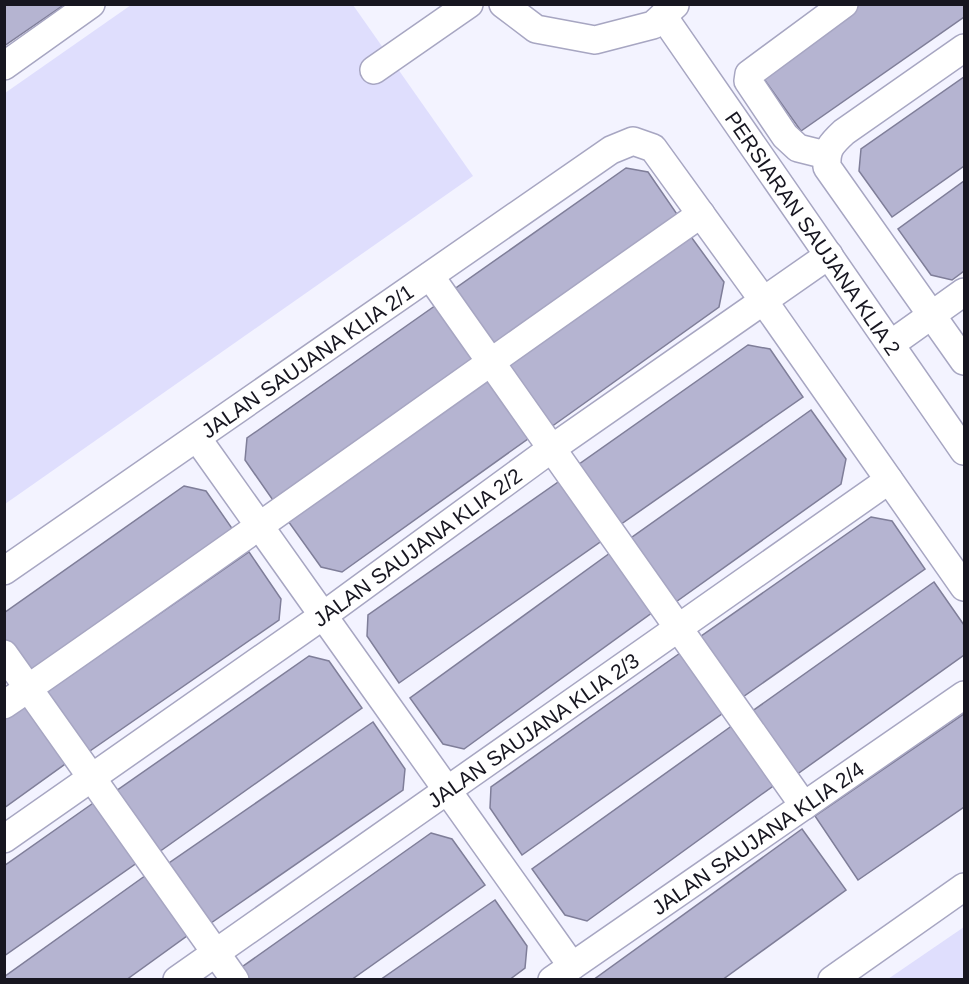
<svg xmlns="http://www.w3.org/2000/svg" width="969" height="984" font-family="Helvetica,sans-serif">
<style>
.green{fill:#dfdefd}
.building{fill:#b5b4d1;stroke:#7f7e99;stroke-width:1.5}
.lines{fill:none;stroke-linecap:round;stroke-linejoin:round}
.minor-casing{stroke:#a7a6c2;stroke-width:30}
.minor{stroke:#fff;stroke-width:27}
.labels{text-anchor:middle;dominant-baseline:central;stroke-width:4.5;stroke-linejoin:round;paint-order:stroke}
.street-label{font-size:21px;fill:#171620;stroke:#f3f3ff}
</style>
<rect width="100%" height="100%" fill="#f3f3ff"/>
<g class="green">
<polygon points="131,5 353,5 473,176 5,504 5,93"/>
<polygon points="964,927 964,979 887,979 888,979"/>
</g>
<g class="building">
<polygon points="4,4 65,4 4,46"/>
<polygon points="857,4 964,4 964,17 801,131 759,72"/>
<polygon points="964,77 964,166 892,217 859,171 861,149"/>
<polygon points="626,168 648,172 681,220 495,351 453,290"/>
<polygon points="964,181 964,271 952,280 931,275 898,229"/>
<polygon points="689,234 724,282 719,307 551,427 506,364"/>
<polygon points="439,303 481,363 277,506 245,460 247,438"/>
<polygon points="748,345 770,349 803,397 617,527 575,467"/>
<polygon points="489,377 532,436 342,572 321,567 288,521"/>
<polygon points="811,410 846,459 841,484 673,604 628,540"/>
<polygon points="561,480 603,540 399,683 367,636 368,615"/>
<polygon points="184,486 206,491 238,537 35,681 4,638 4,613"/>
<polygon points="871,517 892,521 925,569 740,699 697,639"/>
<polygon points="249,552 281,599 279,620 87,753 45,693"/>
<polygon points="610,553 653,612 464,749 443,744 410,698"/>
<polygon points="934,582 964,625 964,655 796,775 751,712"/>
<polygon points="683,651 726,711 522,855 490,808 491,787"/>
<polygon points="309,656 329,661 362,708 159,852 116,791"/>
<polygon points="25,703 68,762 4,808 4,717"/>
<polygon points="964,714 964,807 858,880 815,816"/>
<polygon points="373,722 405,769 403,790 211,923 169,863"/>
<polygon points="733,725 776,784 587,921 565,915 532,869"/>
<polygon points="99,799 141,860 4,956 4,866"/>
<polygon points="802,829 846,890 722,980 593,980"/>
<polygon points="431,833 452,839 485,885 351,980 246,980 239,969"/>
<polygon points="149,873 191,933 126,980 4,980 4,977"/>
<polygon points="495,900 527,946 525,968 509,980 380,980"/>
</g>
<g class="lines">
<defs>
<g id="minor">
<polyline points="503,4 536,29 595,40 653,25 675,5"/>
<path id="s1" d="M663,16L964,451"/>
<path d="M964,48L844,132C831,144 826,149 827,167L964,361"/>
<polyline points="4,66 91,4"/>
<polyline points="374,70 469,4"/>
<polyline points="826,155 798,148 785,136 748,81 749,74 844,4"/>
<polyline points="430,276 804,806"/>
<polyline points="891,344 964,292"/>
<path d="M197,438C323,614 446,790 572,966"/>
<path id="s2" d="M4,571L611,150L633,141L653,148L763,300L964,587"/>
<polyline points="4,654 235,980"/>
<path d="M4,705C238,543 468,377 701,214"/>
<path id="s3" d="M4,839L324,615L551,449L829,255"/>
<path id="s4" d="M177,980L889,480"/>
<path id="s5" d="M552,980L964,695"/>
<polyline points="832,980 964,887"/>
</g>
</defs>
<use href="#minor" class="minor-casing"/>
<use href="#minor" class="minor"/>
</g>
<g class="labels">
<g class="street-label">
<text stroke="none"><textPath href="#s1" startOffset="264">PERSIARAN SAUJANA KLIA 2</textPath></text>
<text stroke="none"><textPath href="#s2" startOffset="369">JALAN SAUJANA KLIA 2/1</textPath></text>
<text stroke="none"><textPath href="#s3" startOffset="506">JALAN SAUJANA KLIA 2/2</textPath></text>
<text stroke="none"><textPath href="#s4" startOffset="435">JALAN SAUJANA KLIA 2/3</textPath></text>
<text stroke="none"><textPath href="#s5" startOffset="250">JALAN SAUJANA KLIA 2/4</textPath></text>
</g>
</g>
<rect width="969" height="984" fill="none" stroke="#171620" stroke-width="12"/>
</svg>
